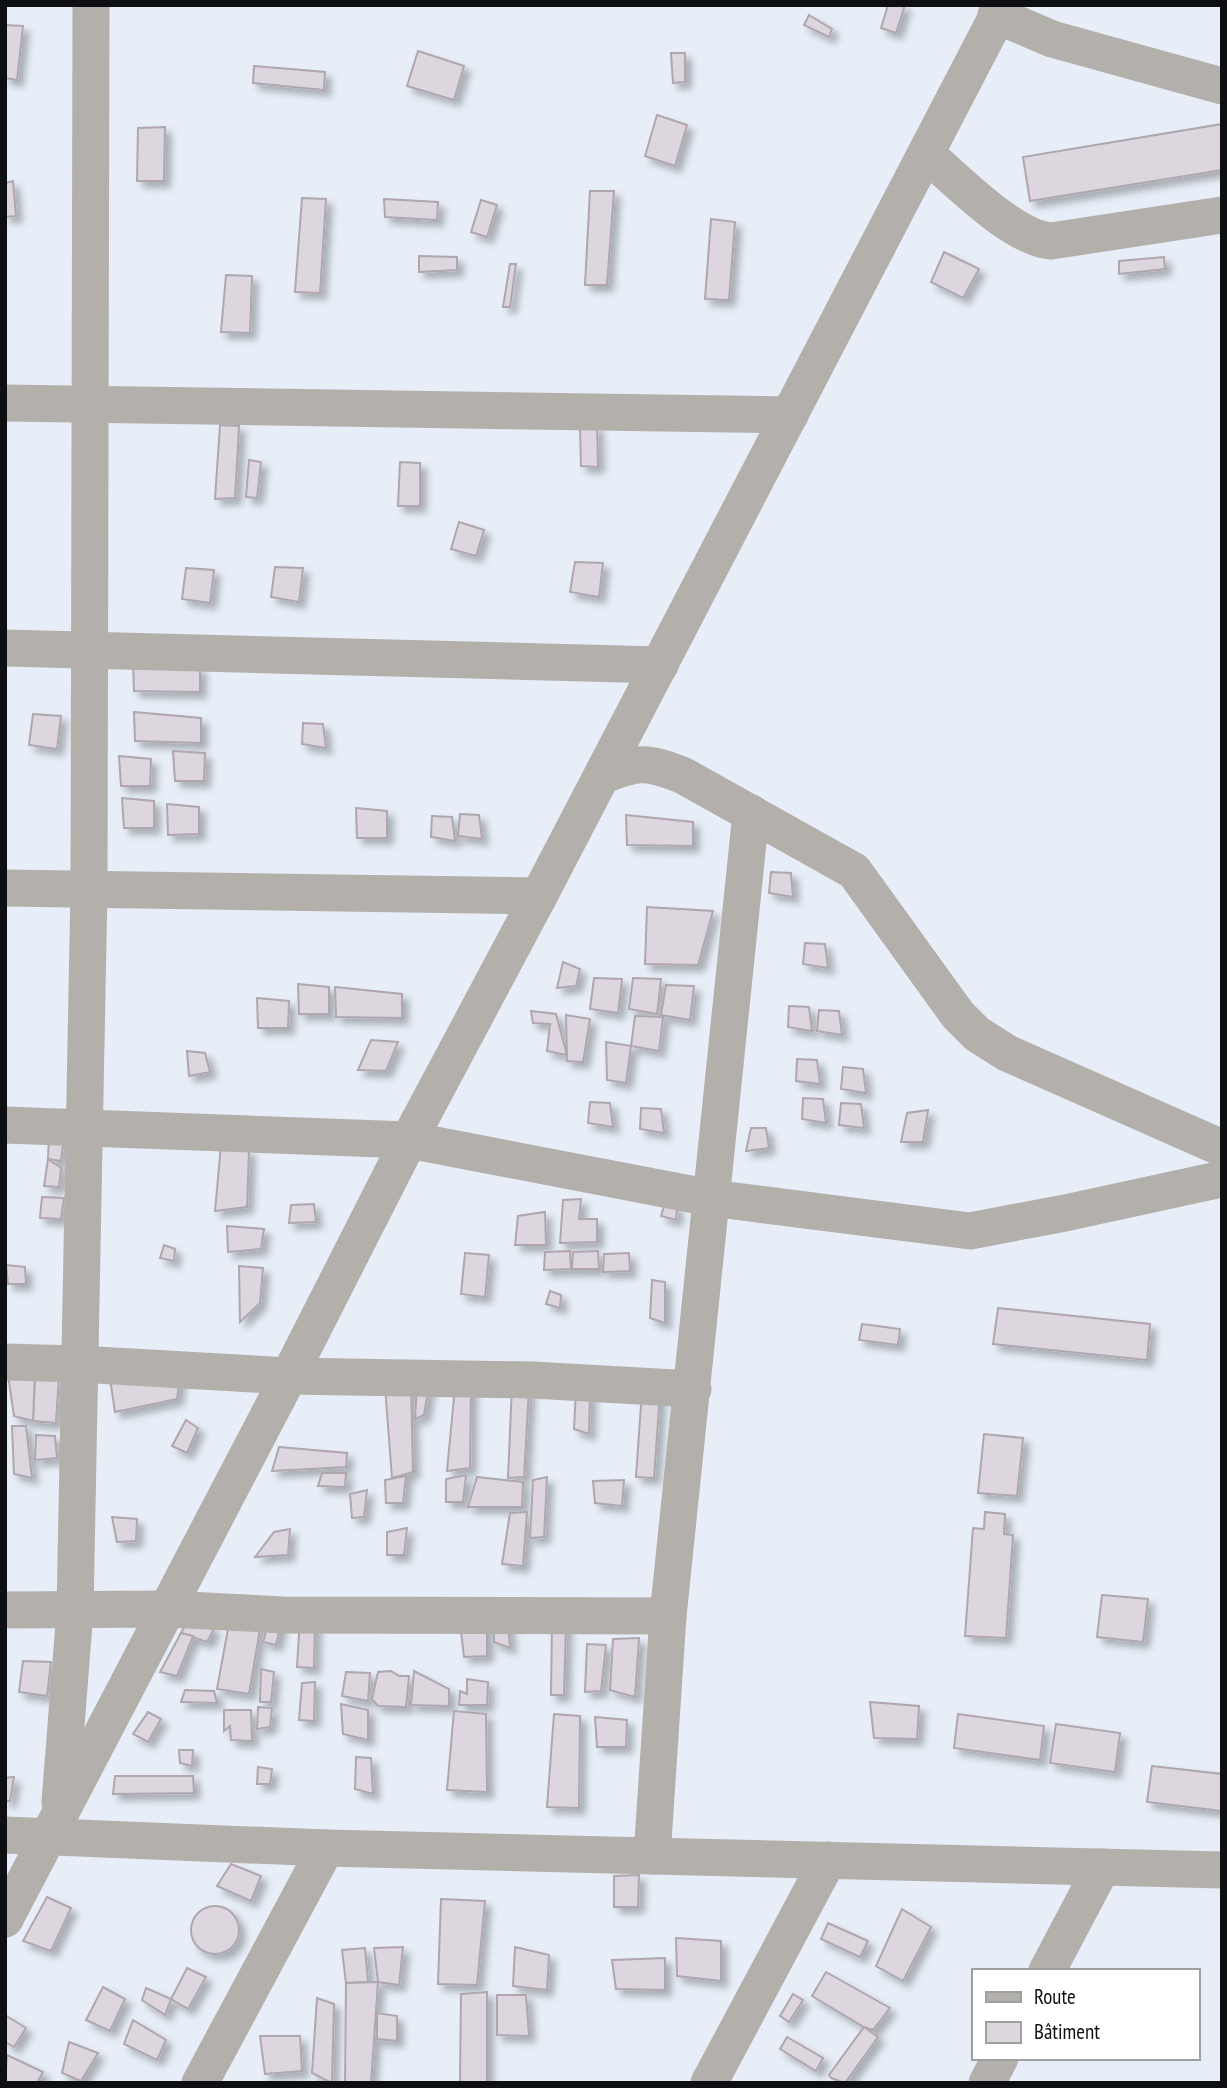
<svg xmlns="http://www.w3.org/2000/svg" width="1227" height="2088" font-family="'PT Sans Narrow',sans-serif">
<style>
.building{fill:#ded6de;stroke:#afa6ae;stroke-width:2;filter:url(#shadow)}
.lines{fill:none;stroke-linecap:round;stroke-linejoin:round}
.minor{stroke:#b3b0ac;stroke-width:37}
</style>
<defs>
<filter id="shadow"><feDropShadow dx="6" dy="6" stdDeviation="3.5" flood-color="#0004"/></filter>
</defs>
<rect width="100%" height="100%" fill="#e7eef7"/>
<g class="building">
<polygon points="888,5 905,5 896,33 881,28"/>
<polygon points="809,15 832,29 829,37 804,25"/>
<polygon points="5,25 23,26 17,80 5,78"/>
<polygon points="418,51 464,66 454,100 407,86"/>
<polygon points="671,53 685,53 685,82 673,83"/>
<polygon points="254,66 325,72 324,90 253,83"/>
<polygon points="657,115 687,125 675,166 645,156"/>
<polygon points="1222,124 1222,170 1030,201 1023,157"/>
<polygon points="165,127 164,181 137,181 138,128"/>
<polygon points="13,181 16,216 5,217 5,183"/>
<polygon points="590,191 614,191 607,285 585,285"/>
<polygon points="302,198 326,199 320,293 295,292"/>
<polygon points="384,199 438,202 437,220 385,217"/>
<polygon points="481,200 497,205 487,237 471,232"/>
<polygon points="711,219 735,222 729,300 705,299"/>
<polygon points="944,252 979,269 963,298 931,282"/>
<polygon points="419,256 457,257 457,270 419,272"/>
<polygon points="1164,257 1165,269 1119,274 1119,261"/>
<polygon points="510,264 516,264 510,307 503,307"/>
<polygon points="226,275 252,276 250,333 221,332"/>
<polygon points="220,425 239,426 235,498 215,499"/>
<polygon points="580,426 597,426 598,467 581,466"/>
<polygon points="249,460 261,462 257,498 246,497"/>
<polygon points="400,462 420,463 420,506 398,506"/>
<polygon points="459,522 484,530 476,556 451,549"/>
<polygon points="575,562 603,563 599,597 570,592"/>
<polygon points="275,567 303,568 299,602 271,597"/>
<polygon points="186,568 214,570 210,603 182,599"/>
<polygon points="133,662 200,668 200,692 134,691"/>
<polygon points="134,712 201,718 201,743 135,741"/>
<polygon points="33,714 61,716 57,749 29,745"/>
<polygon points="303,723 323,724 326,748 302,744"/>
<polygon points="173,751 205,753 204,781 175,781"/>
<polygon points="119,756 151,759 150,786 121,786"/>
<polygon points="122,798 154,801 154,828 124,828"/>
<polygon points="167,804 199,807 199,834 168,835"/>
<polygon points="356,808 387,811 387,838 357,838"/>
<polygon points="460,814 479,815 482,839 458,836"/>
<polygon points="626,815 693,822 693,846 627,845"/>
<polygon points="432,816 452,817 455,841 431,837"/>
<polygon points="771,872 791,873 793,897 769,893"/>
<polygon points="647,907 713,911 698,965 645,964"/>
<polygon points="805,943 825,944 828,968 803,964"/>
<polygon points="563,962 580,969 576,986 557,988"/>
<polygon points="594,978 622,979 618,1013 590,1009"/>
<polygon points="633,978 661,979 657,1014 629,1009"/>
<polygon points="298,984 329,987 329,1014 299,1014"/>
<polygon points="666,985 694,986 690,1020 661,1015"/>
<polygon points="335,987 402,994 402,1018 336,1017"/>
<polygon points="257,998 289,1001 288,1028 258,1028"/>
<polygon points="789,1006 809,1007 812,1031 788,1027"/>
<polygon points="819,1010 839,1011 842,1035 817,1031"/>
<polygon points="531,1011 556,1014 567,1055 547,1051 550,1024 533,1023"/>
<polygon points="566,1015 590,1019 583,1062 567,1061"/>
<polygon points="635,1016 663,1017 659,1051 631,1046"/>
<polygon points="371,1040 398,1042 386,1071 358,1070"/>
<polygon points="606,1042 631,1046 626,1083 607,1080"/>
<polygon points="187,1051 205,1053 210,1072 189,1076"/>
<polygon points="797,1059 817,1060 820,1084 796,1081"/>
<polygon points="843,1067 863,1069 866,1093 841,1089"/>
<polygon points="803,1098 823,1099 826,1123 802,1119"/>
<polygon points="590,1102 610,1103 613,1127 588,1123"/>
<polygon points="841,1103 861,1104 864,1128 839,1125"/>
<polygon points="641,1108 661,1109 664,1133 640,1129"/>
<polygon points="928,1110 923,1142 901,1142 907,1113"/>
<polygon points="751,1128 766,1128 769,1148 746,1151"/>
<polygon points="49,1133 64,1136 61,1161 48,1159"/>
<polygon points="221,1145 249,1150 247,1207 215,1211"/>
<polygon points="48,1159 61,1168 59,1187 44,1186"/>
<polygon points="42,1197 64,1198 61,1219 40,1218"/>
<polygon points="581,1199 579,1219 597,1219 597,1242 560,1243 563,1200"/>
<polygon points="665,1203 677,1207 676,1220 661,1216"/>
<polygon points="314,1204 316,1222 289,1223 291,1205"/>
<polygon points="545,1212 546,1245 515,1245 518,1216"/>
<polygon points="227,1226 264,1229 261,1249 228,1252"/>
<polygon points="164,1245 175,1249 174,1261 160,1258"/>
<polygon points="570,1251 571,1269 544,1270 545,1252"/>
<polygon points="598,1251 599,1269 572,1269 573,1252"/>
<polygon points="465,1253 489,1255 485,1297 461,1294"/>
<polygon points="629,1253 630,1271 603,1272 604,1254"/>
<polygon points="6,1265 25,1267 26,1284 8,1284"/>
<polygon points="239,1266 263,1268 260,1303 240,1322"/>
<polygon points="652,1280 665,1282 665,1323 650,1318"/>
<polygon points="550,1291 561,1295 560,1308 546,1304"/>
<polygon points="998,1308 1150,1324 1147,1360 993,1344"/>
<polygon points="862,1324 900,1329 898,1345 859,1340"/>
<polygon points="109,1371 180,1377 177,1399 115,1412"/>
<polygon points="35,1373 59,1375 56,1423 33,1421"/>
<polygon points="35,1373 33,1421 14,1416 8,1375"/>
<polygon points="411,1381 413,1472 392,1478 385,1386"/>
<polygon points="417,1384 429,1386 424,1415 415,1419"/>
<polygon points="512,1386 529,1389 524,1477 508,1478"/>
<polygon points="455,1387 471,1387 470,1468 447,1471"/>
<polygon points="576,1391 590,1394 589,1434 574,1429"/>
<polygon points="642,1391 660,1392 654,1478 636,1477"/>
<polygon points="186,1420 198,1428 187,1453 172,1446"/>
<polygon points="12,1426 26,1426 32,1478 14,1474"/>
<polygon points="984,1434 1023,1438 1017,1496 978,1493"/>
<polygon points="36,1435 55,1436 57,1458 35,1460"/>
<polygon points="279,1447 347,1453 346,1467 272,1471"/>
<polygon points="322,1473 346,1473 345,1487 318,1486"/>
<polygon points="466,1475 463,1502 446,1502 446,1479"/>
<polygon points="406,1476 403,1503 386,1503 385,1480"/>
<polygon points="477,1477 523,1482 522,1507 468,1507"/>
<polygon points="547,1477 544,1537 530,1538 533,1480"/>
<polygon points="624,1480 622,1506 595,1503 593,1481"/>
<polygon points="367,1490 364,1517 352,1518 350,1494"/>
<polygon points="527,1512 523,1566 502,1564 510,1513"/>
<polygon points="985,1512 1005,1514 1004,1534 1013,1535 1006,1638 965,1636 973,1528 984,1529"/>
<polygon points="112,1517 137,1519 136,1541 117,1542"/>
<polygon points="407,1528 404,1555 387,1555 387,1532"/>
<polygon points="290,1529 288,1555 255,1557 274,1532"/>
<polygon points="1102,1595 1148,1599 1143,1642 1097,1637"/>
<polygon points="192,1615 214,1629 207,1642 181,1633"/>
<polygon points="230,1618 261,1623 249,1694 217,1689"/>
<polygon points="300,1619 315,1623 314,1668 297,1667"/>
<polygon points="269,1620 281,1624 276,1645 263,1642"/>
<polygon points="494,1622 508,1623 510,1648 494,1642"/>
<polygon points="460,1623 487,1623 487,1656 464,1657"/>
<polygon points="552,1624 566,1624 564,1695 551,1695"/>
<polygon points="181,1633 193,1636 177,1676 160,1672"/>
<polygon points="639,1638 635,1697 610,1690 613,1639"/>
<polygon points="587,1644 606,1645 601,1691 585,1692"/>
<polygon points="23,1661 51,1662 47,1696 19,1692"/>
<polygon points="261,1669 274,1672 271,1702 260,1702"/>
<polygon points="391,1671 399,1676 409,1676 406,1707 378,1706 372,1699 378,1672"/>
<polygon points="414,1671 449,1689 449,1706 411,1705"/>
<polygon points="346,1672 370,1673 368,1701 342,1696"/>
<polygon points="467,1679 488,1682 487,1705 459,1705 460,1691 467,1694"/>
<polygon points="315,1682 314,1721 299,1720 302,1683"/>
<polygon points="185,1690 214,1691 217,1703 181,1702"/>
<polygon points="870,1702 919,1706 917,1739 874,1738"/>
<polygon points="341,1704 368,1710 368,1740 343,1734"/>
<polygon points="258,1707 272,1708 270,1727 257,1729"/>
<polygon points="224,1710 251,1710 252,1741 231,1740 230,1726 224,1731"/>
<polygon points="454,1711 486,1714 487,1792 447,1790"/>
<polygon points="148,1712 161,1719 148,1742 133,1734"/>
<polygon points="554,1714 580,1716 579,1808 547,1807"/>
<polygon points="958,1714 1044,1726 1040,1760 954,1748"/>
<polygon points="595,1717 627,1720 626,1747 597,1747"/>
<polygon points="1056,1724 1120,1733 1115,1772 1050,1763"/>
<polygon points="179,1750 193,1750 192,1766 180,1763"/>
<polygon points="356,1757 371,1758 373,1794 355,1789"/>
<polygon points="1152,1766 1222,1774 1222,1811 1147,1802"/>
<polygon points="258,1767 272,1769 270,1784 257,1784"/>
<polygon points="115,1776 193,1776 194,1793 113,1794"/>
<polygon points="14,1777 10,1801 5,1801 5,1778"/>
<polygon points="231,1864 261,1876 251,1901 217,1886"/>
<polygon points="639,1875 638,1907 614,1907 614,1876"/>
<polygon points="47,1897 71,1908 51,1951 23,1941"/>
<polygon points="441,1899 485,1901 477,1985 438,1984"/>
<circle cx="215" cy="1930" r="24"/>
<polygon points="902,1909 931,1927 903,1981 876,1966"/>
<polygon points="828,1923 868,1941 860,1957 821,1939"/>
<polygon points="676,1938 721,1941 721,1981 677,1976"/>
<polygon points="403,1947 399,1985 378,1982 374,1948"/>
<polygon points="515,1947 549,1955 547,1990 513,1986"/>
<polygon points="365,1948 368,1982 346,1983 342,1950"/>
<polygon points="665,1958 665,1990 616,1989 612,1960"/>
<polygon points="187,1968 206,1977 188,2009 171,1999"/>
<polygon points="826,1972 890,2008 873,2030 864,2027 812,1996"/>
<polygon points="378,1982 371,2083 345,2083 346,1983"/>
<polygon points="103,1987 125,1999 110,2031 86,2020"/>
<polygon points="146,1988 171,1999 165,2015 142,2000"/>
<polygon points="487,1992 487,2083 460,2083 461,1994"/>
<polygon points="793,1994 803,2000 789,2022 780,2016"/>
<polygon points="497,1995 526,1995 529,2036 497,2035"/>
<polygon points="317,1998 334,2004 332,2083 312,2073"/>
<polygon points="377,2013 397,2016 397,2041 377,2039"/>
<polygon points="5,2015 26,2028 14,2047 5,2042"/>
<polygon points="133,2020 166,2040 157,2060 124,2044"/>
<polygon points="864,2027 878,2037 845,2083 831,2078 829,2075"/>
<polygon points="260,2036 300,2036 302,2071 265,2074"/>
<polygon points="787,2037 823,2058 816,2071 780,2049"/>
<polygon points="69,2042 98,2053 81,2081 62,2073"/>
<polygon points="7,2055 43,2072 37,2083 5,2083"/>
</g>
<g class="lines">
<g class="minor">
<polyline points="996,15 1052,39 1222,86"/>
<path d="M926,154C956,179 1012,238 1051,241L1222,215"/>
<polyline points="5,403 790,415"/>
<polyline points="5,648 660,665"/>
<path d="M602,776C638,761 647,761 684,776L854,871L958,1015L977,1034L1007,1053L1222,1148"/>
<polyline points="5,888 539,896"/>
<polyline points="5,1125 409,1140 711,1198 970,1231 1065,1213 1222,1179"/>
<polyline points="5,1362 79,1364 289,1376 532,1380 693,1389"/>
<polyline points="5,1610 168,1609 283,1615 668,1616"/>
<polyline points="60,1802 75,1611 89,889 91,5"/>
<polyline points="5,1835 326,1848 1222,1870"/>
<polyline points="652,1856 668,1616 751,813"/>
<polyline points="5,1919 289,1376 409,1140 539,896 1003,5"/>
<polyline points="1047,1971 1102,1867"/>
<polyline points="200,2083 326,1848"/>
<polyline points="709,2083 828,1860"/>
<polyline points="987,2083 1000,2058"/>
</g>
</g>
<rect width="1227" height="2088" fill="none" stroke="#0d0f12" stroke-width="14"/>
<rect x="972" y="1969" width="228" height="91" fill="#ffffff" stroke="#9e9fa0" stroke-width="2"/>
<rect x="986" y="1992" width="35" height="10" fill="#b3b0ac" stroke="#9e9fa0" stroke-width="2"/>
<text x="1034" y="2004" font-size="21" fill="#0d0f12">Route</text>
<rect x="986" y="2022" width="35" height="21" fill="#ded6de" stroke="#9e9fa0" stroke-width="2"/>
<text x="1034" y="2039" font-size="21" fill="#0d0f12">Bâtiment</text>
</svg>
